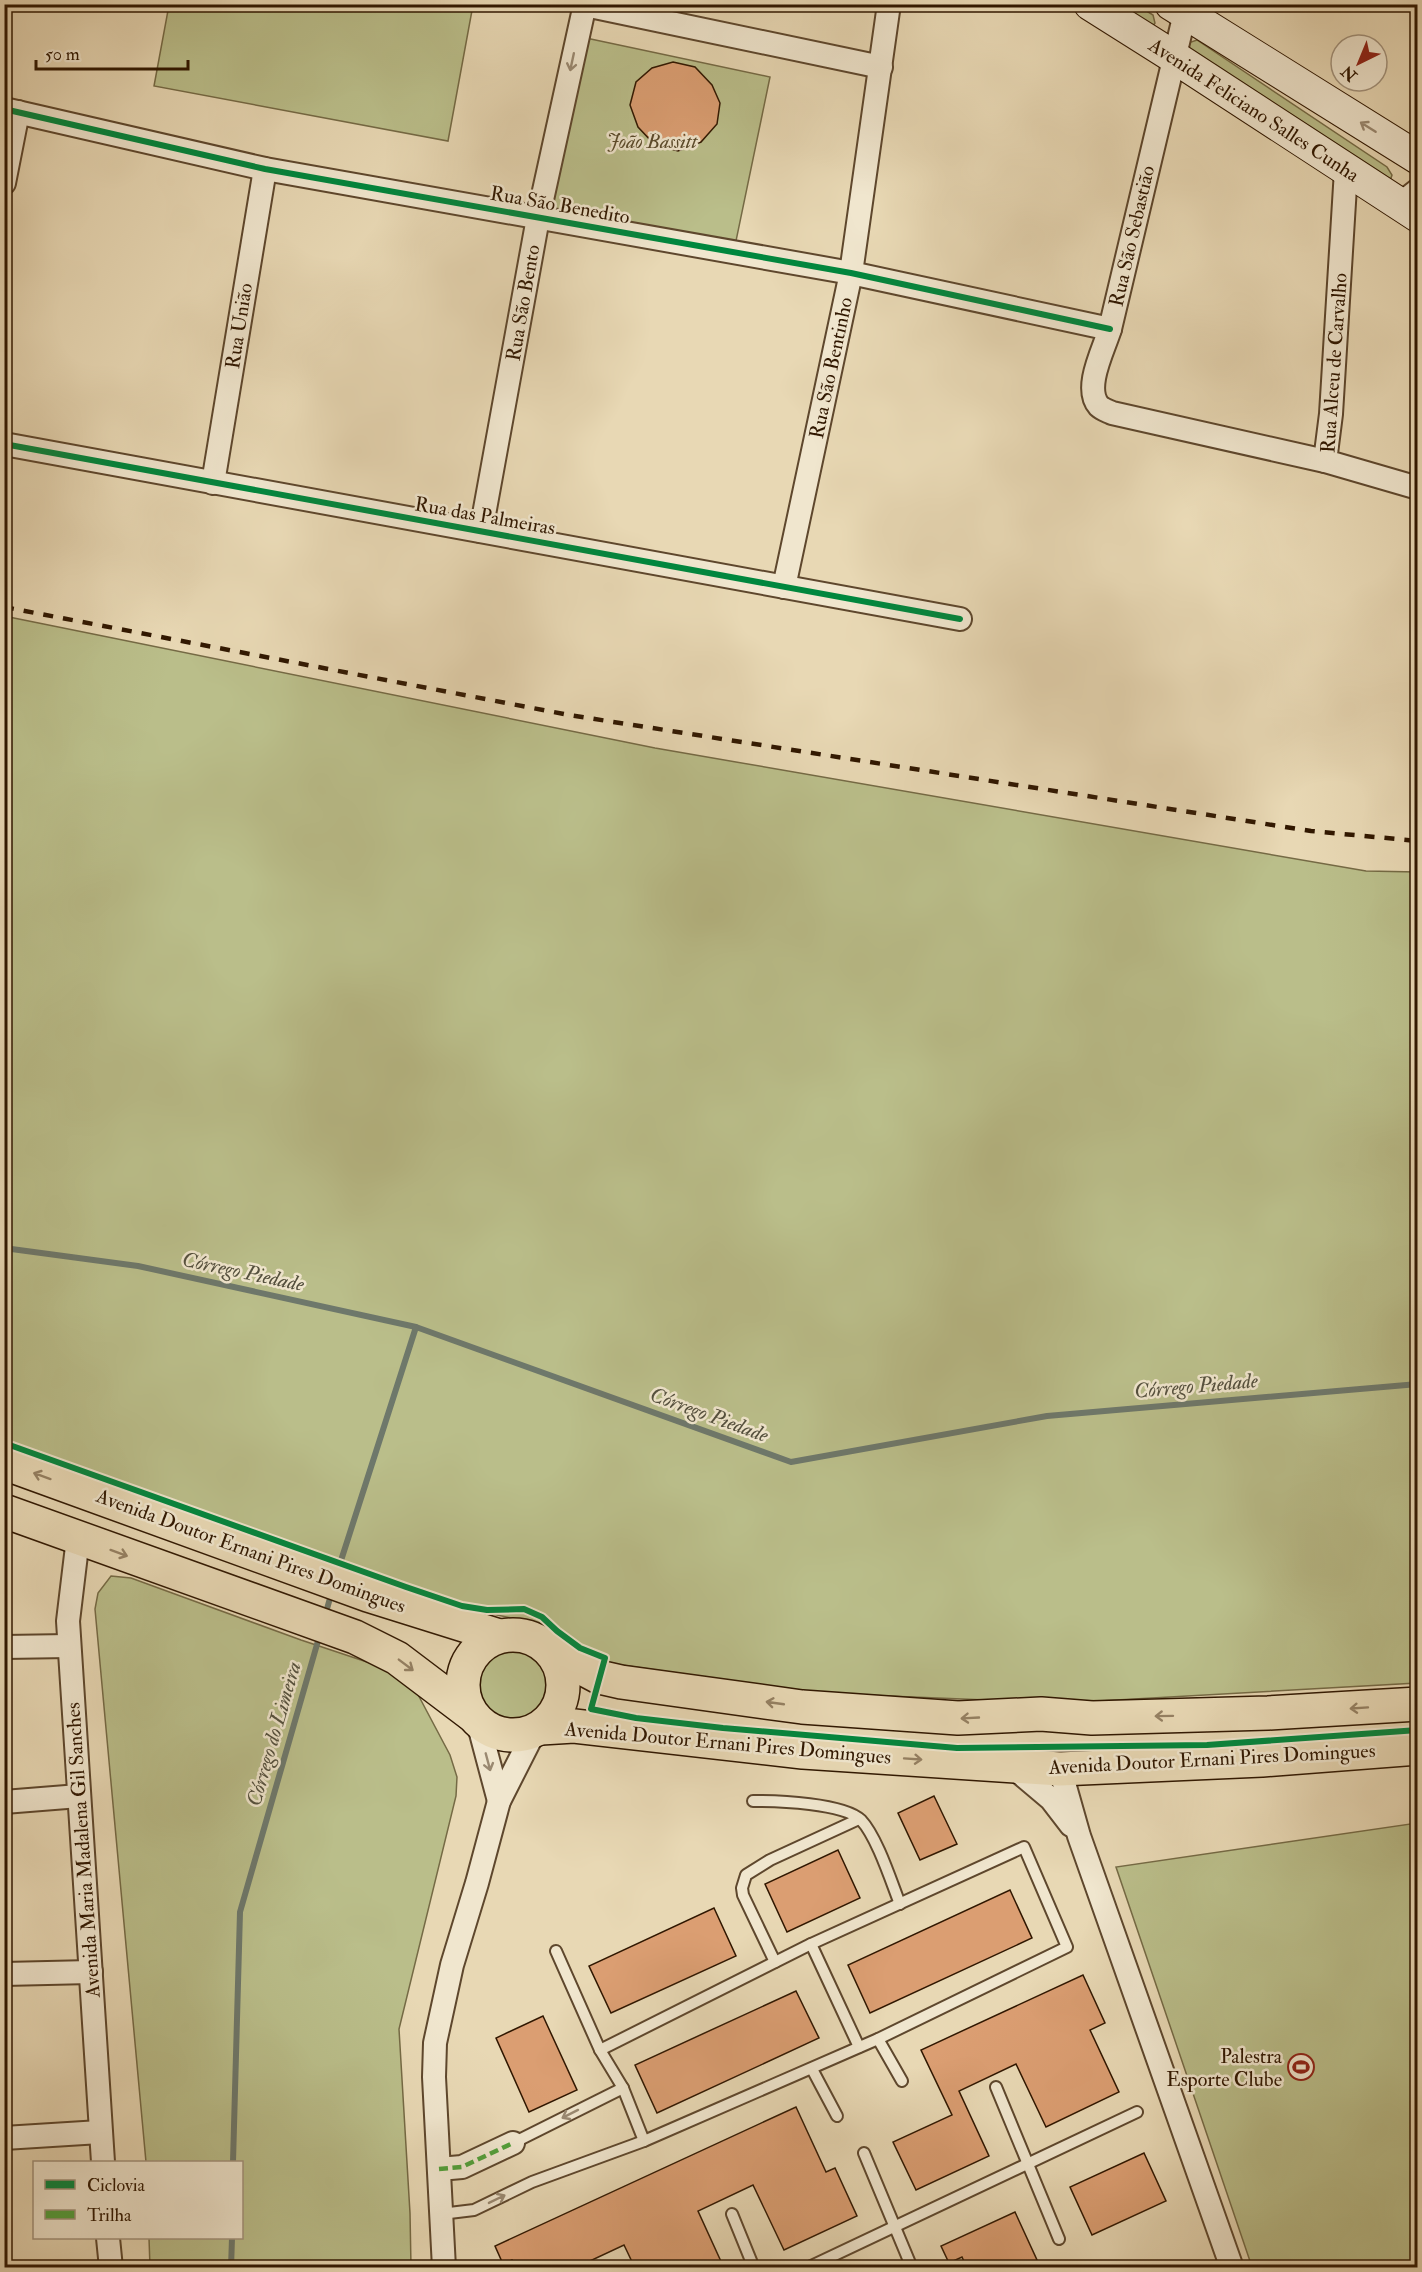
<svg xmlns="http://www.w3.org/2000/svg" width="1422" height="2272" font-family="'IM FELL Double Pica',serif">
<style>
.green{fill:#babe8a;stroke:#756a45;stroke-width:1.5}
.lines{fill:none;stroke-linecap:round;stroke-linejoin:round}
.stream{stroke:#6e786b;stroke-width:6}
.building{fill:#db9e72;stroke:#301700;stroke-width:1.5}
.lane-casing{stroke:#5e472d;stroke-width:14}
.street-casing{stroke:#5e472d;stroke-width:26}
.secondary-casing{stroke:#301700;stroke-width:34}
.primary-casing{stroke:#301700;stroke-width:36}
.lane{stroke:#f0e6ce;stroke-width:10}
.street{stroke:#f0e6ce;stroke-width:22}
.secondary{stroke:#f0e6ce;stroke-width:32}
.primary{stroke:#e8d8b4;stroke-width:33}
.rail{stroke:#301700;stroke-width:4.5;stroke-dasharray:10 10;stroke-linecap:butt}
.quiet{stroke:#52a13c;stroke-width:4.5;stroke-dasharray:9 4.5;stroke-linecap:butt}
.cycleway-casing{stroke:#f0e6ce;stroke-width:10}
.cycleway{stroke:#00873e;stroke-width:6}
.oneway{stroke:#9a8971}
.oneway2{stroke:#958163}
.labels{text-anchor:middle;dominant-baseline:central;stroke-width:5;stroke-linejoin:round;paint-order:stroke}
.street-label{font-size:20px;fill:#301700;stroke:#f0e6ce}
.park-label{font-size:20px;font-style:italic;fill:#594929;stroke:#f0e6ce}
.poi-label{font-size:20px;fill:#301700;stroke:#f0e6ce;text-anchor:end}
.water-label{font-size:21px;font-style:italic;fill:#54503e;stroke:#f0e6ce}
</style>
<rect width="100%" height="100%" fill="#e8d8b4"/>
<filter id="stains"><feTurbulence type="fractalNoise" baseFrequency=".00333" numOctaves="4"/><feColorMatrix values="0 0 0 0 .2 0 0 0 0 .09 0 0 0 0 .02 0 0 0 .5 -.17"/></filter>
<radialGradient id="worn" r=".72"><stop offset=".6" stop-color="#630" stop-opacity="0"/><stop offset="1" stop-color="#630" stop-opacity=".3"/></radialGradient>
<g class="green">
<polygon points="169,5 473,5 448,141 154,86"/>
<polygon points="1102,5 1137,5 1153,15 1155,23 1151,29"/>
<polygon points="586,38 770,77 736,241 547,211"/>
<polygon points="1197,40 1387,167 1392,175 1390,181 1184,54 1185,44"/>
<polygon points="4,616 655,748 1366,871 1417,872 1417,1683 1063,1703 814,1693 608,1663 516,1619 402,1595 5,1447"/>
<polygon points="111,1576 131,1578 301,1640 385,1668 415,1689 450,1755 457,1777 456,1796 399,2029 410,2213 411,2267 150,2267 149,2238 242,2238 242,2162 146,2162 95,1609 98,1593"/>
<circle cx="513" cy="1685" r="45"/>
<polygon points="1417,1823 1417,2267 1252,2267 1116,1867"/>
</g>
<g class="lines">
<g class="stream">
<polyline points="4,1248 138,1266 416,1327 791,1462 1047,1416 1418,1384"/>
<polyline points="337,1573 416,1327"/>
<polyline points="325,1616 332,1591"/>
<polyline points="233,2162 240,1912 320,1634"/>
<polyline points="231,2268 232,2238"/>
</g>
</g>
<g class="building">
<polygon points="673,62 695,67 712,85 720,103 717,124 701,142 678,151 654,144 638,127 630,105 636,82 652,68"/>
<polygon points="934,1796 957,1844 920,1860 898,1813"/>
<polygon points="838,1850 860,1898 787,1932 765,1884"/>
<polygon points="1010,1890 1032,1938 870,2013 848,1965"/>
<polygon points="714,1908 736,1956 611,2013 589,1966"/>
<polygon points="1083,1975 1105,2023 1090,2030 1119,2092 1046,2127 1016,2064 959,2091 989,2156 916,2190 893,2142 952,2115 921,2050"/>
<polygon points="796,1991 819,2038 657,2113 635,2065"/>
<polygon points="543,2016 577,2090 529,2112 496,2038"/>
<polygon points="796,2107 826,2172 835,2168 857,2216 784,2250 753,2185 698,2211 724,2268 635,2268 624,2245 575,2268 516,2268 512,2260 503,2264 495,2246"/>
<polygon points="1144,2153 1166,2201 1092,2235 1070,2187"/>
<polygon points="1015,2212 1037,2260 1020,2268 967,2268 962,2257 949,2263 941,2246"/>
</g>
<g class="lines">
<defs>
<g id="lane">
<path d="M753,1801C778,1801 843,1803 861,1820C877,1837 891,1881 900,1904"/>
<polyline points="811,1944 859,2047"/>
<polyline points="556,1951 600,2050 623,2088 644,2141"/>
<polyline points="775,1962 743,1895 742,1888 746,1875 770,1860 859,1819"/>
<polyline points="878,2039 902,2081"/>
<polyline points="812,2069 837,2116"/>
<polyline points="996,2087 1059,2239"/>
<polyline points="513,2143 623,2088"/>
<polyline points="864,2153 912,2268"/>
<polyline points="441,2214 474,2210 532,2182 644,2141 878,2039 1067,1947 1024,1847 811,1944 600,2050"/>
<polyline points="732,2214 754,2268"/>
<polyline points="807,2268 1137,2112"/>
</g>
<g id="street">
<polyline points="585,5 881,67"/>
<path d="M1185,13L1110,329C1104,349 1083,388 1099,406C1102,409 1108,411 1112,413L1325,461"/>
<polyline points="4,109 265,169 851,273 1110,329"/>
<polyline points="1346,170 1331,414 1325,461 1418,488"/>
<polyline points="4,183 18,112"/>
<polyline points="1399,205 1418,190"/>
<polyline points="4,444 960,619"/>
<polyline points="213,483 265,169"/>
<polyline points="481,531 538,218 585,4"/>
<polyline points="784,587 851,273 889,4"/>
<polyline points="78,1538 68,1621 103,2162"/>
<polyline points="4,1647 69,1646"/>
<polyline points="478,1722 499,1801"/>
<polyline points="1013,1767 1051,1799 1071,1825"/>
<polyline points="1060,1769 1079,1836 1232,2268"/>
<polyline points="4,1802 79,1796"/>
<polyline points="4,1974 91,1972"/>
<polyline points="4,2138 100,2132"/>
<polyline points="439,2169 462,2167 513,2143"/>
<polyline points="108,2238 111,2268"/>
<polyline points="444,2268 434,2077 435,2043 452,1965 477,1883 499,1801 534,1732"/>
</g>
<g id="secondary">
<polyline points="1090,4 1174,57 1418,216"/>
<polyline points="1171,4 1418,158"/>
</g>
<g id="primary">
<polyline points="4,1463 368,1595 499,1636"/>
<polyline points="4,1511 355,1637 397,1658 471,1714"/>
<circle cx="513" cy="1685" r="50"/>
<polyline points="550,1651 599,1677 621,1682 802,1707 958,1718 1041,1714 1092,1718 1268,1713 1418,1704"/>
<polyline points="541,1728 574,1726 803,1752 1060,1769 1262,1760 1418,1748"/>
</g>
</defs>
<use href="#lane" class="lane-casing"/>
<use href="#street" class="street-casing"/>
<use href="#secondary" class="secondary-casing"/>
<use href="#primary" class="primary-casing"/>
<use href="#lane" class="lane"/>
<use href="#street" class="street"/>
<use href="#secondary" class="secondary"/>
<use href="#primary" class="primary"/>
<polyline class="rail" points="4,607 569,715 1311,831 1418,841"/>
<polyline class="quiet" points="439,2169 462,2167 513,2143"/>
<defs>
<g id="cycleway">
<polyline points="4,109 265,169 851,273 1110,329"/>
<polyline points="4,444 960,619"/>
<polyline points="4,1443 406,1587 462,1606 487,1610 524,1609 542,1617 557,1631 580,1648 605,1658 591,1709 636,1718 723,1728 957,1748 1207,1745 1418,1730"/>
</g>
</defs>
<use href="#cycleway" class="cycleway-casing"/>
<use href="#cycleway" class="cycleway"/>
</g>
<defs><path id="oneway-shaft" d="M-6 0H5M1.5-3L5.5 0L1.5 3" fill="none" stroke-width="1.6" stroke-linecap="round" stroke-linejoin="round" transform="scale(1.5)"/></defs>
<g class="oneway">
<use href="#oneway-shaft" transform="translate(572 62) rotate(102)"/>
<use href="#oneway-shaft" transform="translate(1368 127) rotate(-148)"/>
<use href="#oneway-shaft" transform="translate(488 1762) rotate(75)"/>
<use href="#oneway-shaft" transform="translate(570 2114) rotate(153)"/>
<use href="#oneway-shaft" transform="translate(497 2199) rotate(-26)"/>
</g>
<g class="oneway2">
<use href="#oneway-shaft" transform="translate(42 1476) rotate(-160)"/>
<use href="#oneway-shaft" transform="translate(119 1553) rotate(20)"/>
<use href="#oneway-shaft" transform="translate(406 1665) rotate(37)"/>
<use href="#oneway-shaft" transform="translate(775 1703) rotate(-172)"/>
<use href="#oneway-shaft" transform="translate(1359 1708) rotate(176)"/>
<use href="#oneway-shaft" transform="translate(1164 1716) rotate(179)"/>
<use href="#oneway-shaft" transform="translate(970 1718) rotate(177)"/>
<use href="#oneway-shaft" transform="translate(913 1759) rotate(4)"/>
</g>
<defs>
<symbol id="stadium-ring" viewBox="-11 -11 22 22"><circle r="9.5" fill="#f0e6ce" stroke="#8f2418" stroke-width="1.5"/><path d="M0-5a6.5 5 0 1 0 0 10a6.5 5 0 1 0 0-10ZM-3.5-1.8h7v3.6h-7Z" fill="#8f2418"/></symbol>
</defs>
<g fill-rule="evenodd">
<use href="#stadium-ring" x="1286" y="2052" width="30" height="30"/>
</g>
<g class="labels">
<g class="street-label">
<text transform="translate(1254 110) rotate(33)">Avenida Feliciano Salles Cunha</text>
<text transform="translate(560 205) rotate(10)">Rua São Benedito</text>
<text transform="translate(1132 236) rotate(-77)">Rua São Sebastião</text>
<text transform="translate(523 303) rotate(-80)">Rua São Bento</text>
<text transform="translate(239 326) rotate(-81)">Rua União</text>
<text transform="translate(1334 363) rotate(-86)">Rua Alceu de Carvalho</text>
<text transform="translate(831 368) rotate(-78)">Rua São Bentinho</text>
<text transform="translate(485 516) rotate(10)">Rua das Palmeiras</text>
<text transform="translate(251 1551) rotate(20)">Avenida Doutor Ernani Pires Domingues</text>
<text transform="translate(728 1743) rotate(5)">Avenida Doutor Ernani Pires Domingues</text>
<text transform="translate(1212 1759) rotate(-3)">Avenida Doutor Ernani Pires Domingues</text>
<text transform="translate(83 1850) rotate(-94)">Avenida Maria Madalena Gil Sanches</text>
</g>
<g class="park-label">
<text x="652" y="141">João Bassitt</text>
</g>
<g class="poi-label">
<text x="1282" y="2056">Palestra<tspan x="1282" dy="23">Esporte Clube</tspan></text>
</g>
<g class="water-label">
<text transform="translate(243 1272) rotate(12)">Córrego Piedade</text>
<text transform="translate(1196 1386) rotate(-5)">Córrego Piedade</text>
<text transform="translate(709 1415) rotate(20)">Córrego Piedade</text>
<text transform="translate(274 1734) rotate(-74)">Córrego do Limeira</text>
</g>
</g>
<rect width="1422" height="2272" fill="none" stroke="#e8d8b4" stroke-width="24"/>
<rect x="6" y="6" width="1410" height="2260" fill="none" stroke="#301700" stroke-width="3"/>
<rect x="12" y="12" width="1398" height="2248" fill="none" stroke="#301700" stroke-width="1.5"/>
<rect x="33" y="2161" width="210" height="78" fill="#f0e6ce" stroke="#a3937c" stroke-width="1.5"/>
<rect x="45" y="2180" width="30" height="9" fill="#00873e" stroke="#a3937c" stroke-width="1.5"/>
<text x="87" y="2191" font-size="18" fill="#301700">Ciclovia</text>
<rect x="45" y="2210" width="30" height="9" fill="#52a13c" stroke="#a3937c" stroke-width="1.5"/>
<text x="87" y="2221" font-size="18" fill="#301700">Trilha</text>
<g transform="translate(1359 63) rotate(223)"><circle r="28" fill="#f0e6ce" stroke="#a3937c" stroke-width="1.5"/>
<path d="M0-4.5L10 22L0 15L-10 22Z" fill="#8f2418"/>
<text y="-9" font-size="16" font-weight="bold" text-anchor="middle" fill="#301700">N</text>
</g>
<path d="M36 60v9h152v-9" fill="none" stroke="#301700" stroke-width="3"/>
<text x="45" y="60" font-size="18" fill="#301700" stroke="#f0e6ce" stroke-width="4.5" paint-order="stroke">50 m</text>
<rect width="100%" height="100%" filter="url(#stains)"/>
<rect width="100%" height="100%" fill="url(#worn)"/>
</svg>
